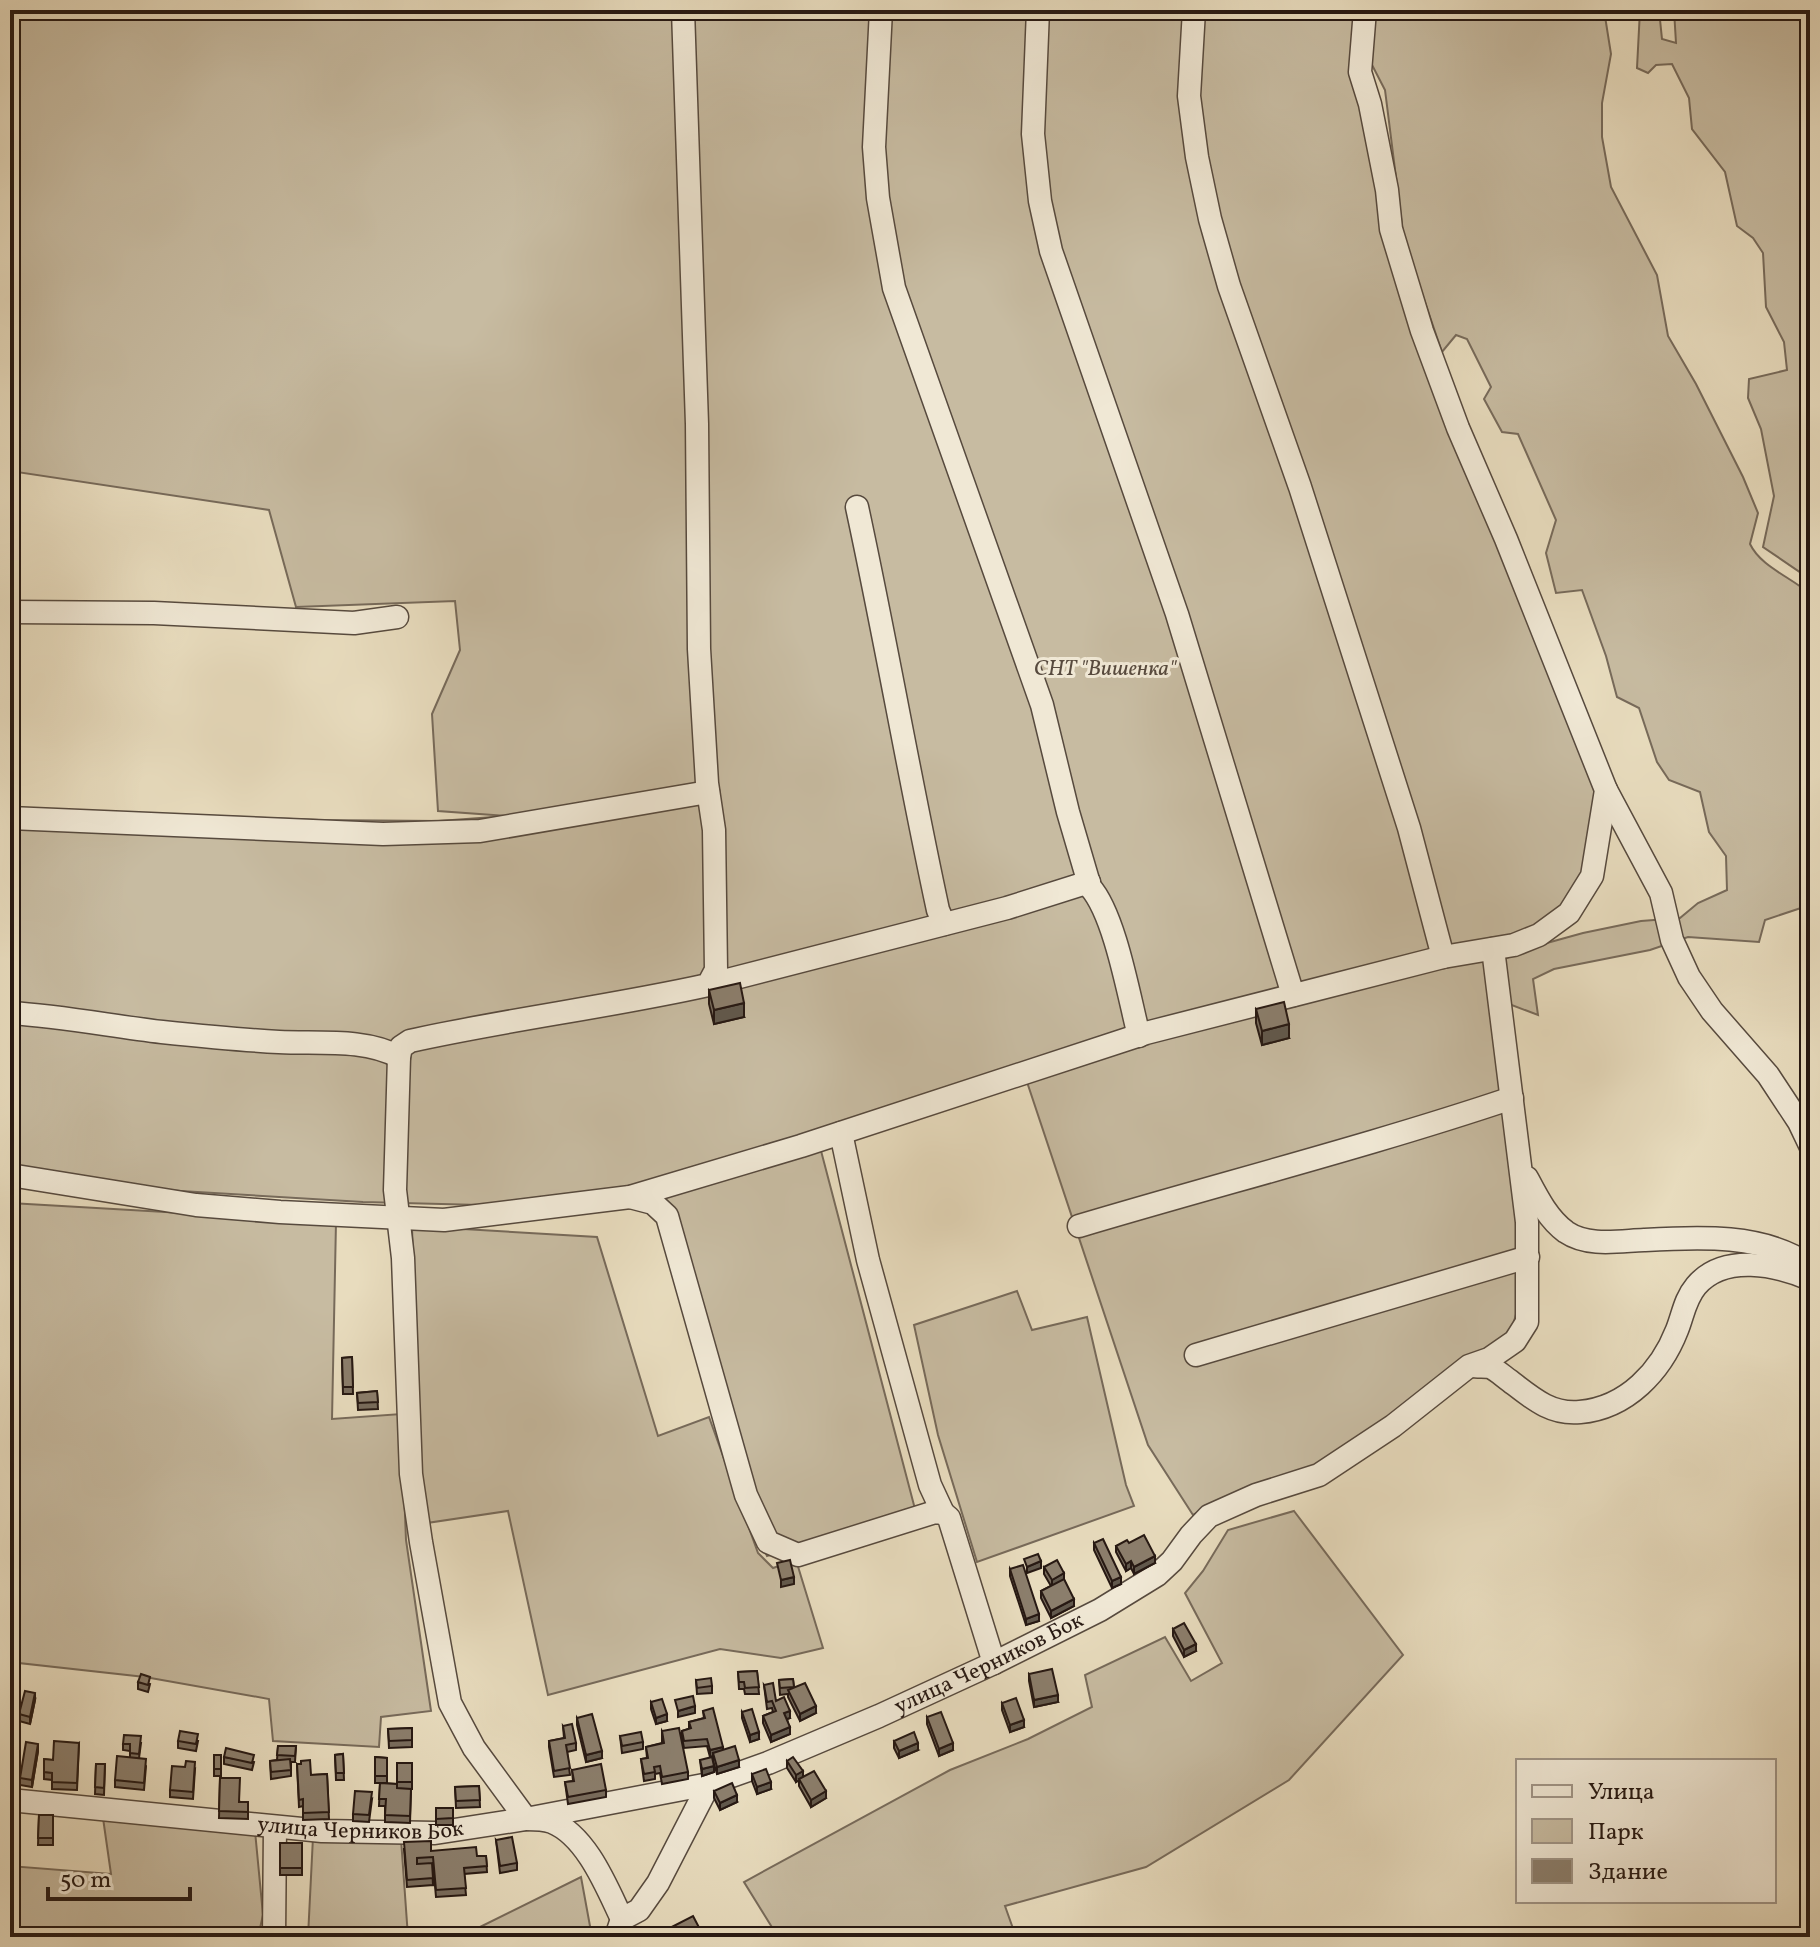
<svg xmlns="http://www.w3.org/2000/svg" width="1820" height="1947" font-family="Vollkorn,serif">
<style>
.green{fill:#c7bba1;stroke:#776a5a;stroke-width:2}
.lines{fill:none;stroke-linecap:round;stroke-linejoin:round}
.minor-casing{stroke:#574a3e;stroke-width:25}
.minor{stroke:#f0e8d5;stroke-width:22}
.wall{fill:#786c5d;stroke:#271913;stroke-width:2}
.shaded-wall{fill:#61584c;stroke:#271913;stroke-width:2}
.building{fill:#8b7e6c;stroke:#271913;stroke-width:2}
.labels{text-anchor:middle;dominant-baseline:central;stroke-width:6;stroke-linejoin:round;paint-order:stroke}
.park-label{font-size:22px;font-style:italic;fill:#574a3e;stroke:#f0e8d5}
.street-label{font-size:22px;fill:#271913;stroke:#f0e8d5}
</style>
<rect width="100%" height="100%" fill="#e8dcbe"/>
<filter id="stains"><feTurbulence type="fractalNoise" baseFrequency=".0025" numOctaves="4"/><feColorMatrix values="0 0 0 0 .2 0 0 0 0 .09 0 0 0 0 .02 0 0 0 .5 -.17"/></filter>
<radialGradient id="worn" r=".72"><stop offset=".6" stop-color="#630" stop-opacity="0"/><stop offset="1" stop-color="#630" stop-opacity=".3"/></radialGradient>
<g class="green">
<polygon points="10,10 1359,10 1388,233 1599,786 1588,870 1565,907 1531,932 1488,945 1513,1149 1519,1303 1512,1329 1484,1353 1314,1470 1231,1495 1193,1515 1148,1445 1026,1079 820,1147 915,1509 767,1556 735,1478 662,1221 616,1193 520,1206 363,1202 164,1190 10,1167 10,808 319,820 439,821 507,816 438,811 432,714 460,650 455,601 296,607 269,510 10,471"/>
<path d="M1375,10H1604L1611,54L1602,103V137L1611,187L1657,275L1668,336L1696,384L1743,477L1758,513L1750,544C1761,567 1791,577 1810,594V905L1765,920L1759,942L1688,937L1650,950L1554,969L1533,979L1538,1015L1509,1004L1504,959L1536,946L1583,933L1641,921L1680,918L1698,903L1727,890L1726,856L1709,832L1700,792L1669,780L1657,762L1639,708L1617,697L1606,656L1582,590L1556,593L1546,553L1556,520L1518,434L1502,432L1484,399L1491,387L1467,339L1456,335L1442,352L1404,241L1385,90L1370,61Z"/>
<polygon points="1640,10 1659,10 1662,39 1676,43 1674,10 1810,10 1810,579 1763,547 1774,496 1761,429 1748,398 1749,379 1787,370 1784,342 1766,307 1763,253 1753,238 1737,226 1725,172 1692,129 1689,98 1672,64 1656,65 1648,73 1637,68"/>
<polygon points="10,1203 336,1222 332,1419 401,1414 406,1540 431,1711 381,1717 379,1747 273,1741 269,1699 145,1677 10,1662"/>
<polygon points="412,1226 597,1237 658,1436 709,1417 758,1553 773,1568 796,1560 823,1648 781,1658 720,1649 548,1695 508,1511 420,1524"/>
<polygon points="1017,1291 1032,1330 1087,1317 1126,1485 1134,1506 977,1562 938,1435 914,1325"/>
<polygon points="1294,1511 1403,1655 1289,1780 1146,1867 1005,1906 1016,1937 778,1937 744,1882 950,1770 1028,1739 1092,1707 1085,1675 1165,1637 1191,1681 1222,1663 1185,1593 1203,1571 1228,1530"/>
<polygon points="103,1818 255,1831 263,1915 258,1937 10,1937 10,1866 111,1874"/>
<polygon points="313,1837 401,1839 408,1937 308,1937"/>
<polygon points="581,1877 592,1937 415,1937 476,1929"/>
</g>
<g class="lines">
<defs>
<g id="minor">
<path d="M881,10L874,147L878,198L894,288L1042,705L1068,812L1090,887C1115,915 1129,997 1139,1036"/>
<polyline points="1038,10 1033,134 1040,201 1051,251 1177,614 1293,995"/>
<polyline points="1194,10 1189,96 1197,157 1210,219 1229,286 1300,487 1409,828 1443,957"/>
<path d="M857,507C886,641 909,776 938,910L944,924"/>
<polyline points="10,612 154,613 354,623 397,617"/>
<polyline points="1606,790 1661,893 1672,940 1689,977 1712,1011 1768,1075 1799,1122 1810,1145"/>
<polyline points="10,818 383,834 480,831 708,792"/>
<polyline points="708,985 1007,908 1089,882"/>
<path d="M10,1013C61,1016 111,1026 162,1032C201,1036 240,1040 279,1042C317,1044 365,1038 399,1057"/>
<polyline points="841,1133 868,1260 930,1485 943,1513"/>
<polyline points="10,1175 196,1205 280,1212 444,1220 630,1197 801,1146 1146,1033 1443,957 1514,945 1539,935 1569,913 1592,876 1606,790 1506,539 1458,428 1422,331 1391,229 1387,190 1370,104 1360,72 1365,10"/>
<path d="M1527,1178C1537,1197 1548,1219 1566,1232C1588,1247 1619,1241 1644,1240C1697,1237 1764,1233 1810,1266"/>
<polyline points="630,1197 653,1203 667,1216 746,1495 768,1542 798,1555 935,1512 943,1513 949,1518 994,1663"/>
<path d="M1079,1226C1223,1183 1369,1146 1512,1098"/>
<polyline points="1196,1355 1528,1257"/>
<path d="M1472,1366C1477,1367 1485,1366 1490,1367C1497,1370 1504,1377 1510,1381C1532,1398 1551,1415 1580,1412C1627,1408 1661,1371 1677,1330C1683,1315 1685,1299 1696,1286C1724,1253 1777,1265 1810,1279"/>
<path id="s1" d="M10,1800L322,1831L435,1833L526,1819L709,1784L768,1763L879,1716L994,1663L1100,1610L1157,1575L1172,1561L1191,1535L1209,1516L1256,1495L1319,1475L1393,1426L1469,1366L1489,1359L1515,1341L1527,1322V1222L1493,949"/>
<path d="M622,1919C607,1888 587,1836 552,1822C544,1819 535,1819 526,1819L474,1748L450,1703L421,1542L411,1474L403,1258L395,1190L399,1057L401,1047L410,1041C509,1019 609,1007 708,985L716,970L714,830L707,783L699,649L697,424L683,10"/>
<polyline points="274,1937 275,1827"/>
<polyline points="616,1937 622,1919 639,1910 658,1883 709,1784"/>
</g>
</defs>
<use href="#minor" class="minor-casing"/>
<use href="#minor" class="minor"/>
</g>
<g class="wall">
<polygon points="709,990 744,1017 714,1024 709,1004"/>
<polygon points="1256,1009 1289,1038 1262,1045 1256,1023"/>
<polygon points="352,1357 353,1394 343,1394 342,1358"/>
<polygon points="377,1391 378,1409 358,1410 357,1393"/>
<polygon points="1094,1543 1121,1584 1112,1588 1094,1550"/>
<polygon points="1129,1543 1155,1563 1134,1574 1131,1568 1126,1571 1116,1552 1116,1546"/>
<polygon points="1044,1567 1064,1580 1074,1606 1051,1618 1041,1598 1041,1591 1051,1586 1044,1574"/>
<polygon points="1010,1569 1039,1621 1026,1625 1010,1576"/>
<polygon points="1173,1629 1196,1651 1184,1657 1173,1636"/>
<polygon points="757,1671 759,1694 745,1694 744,1689 739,1689 738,1672"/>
<polygon points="1029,1674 1058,1702 1034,1707 1029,1681"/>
<polygon points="793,1679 794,1688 816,1713 800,1721 788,1697 788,1694 780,1695 779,1680"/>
<polygon points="696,1680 712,1686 712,1693 697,1694"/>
<polygon points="138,1682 150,1684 148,1692 138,1689"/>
<polygon points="764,1685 790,1718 787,1719 790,1734 771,1742 763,1723 763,1716 773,1712 772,1708 767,1709"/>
<polygon points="35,1700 30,1724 19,1721 19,1714"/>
<polygon points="651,1702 667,1721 656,1724 651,1709"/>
<polygon points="1002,1703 1024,1727 1010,1732 1002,1710"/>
<polygon points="703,1711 723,1750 739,1767 717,1774 713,1761 714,1772 702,1776 700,1760 713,1760 713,1756 710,1757 707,1746 684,1748 682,1738 682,1731 689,1729 689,1722 704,1718"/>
<polygon points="742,1712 759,1739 750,1742 742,1718"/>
<polygon points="927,1717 953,1750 939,1756 927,1724"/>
<polygon points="577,1718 602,1758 586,1762 577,1725"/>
<polygon points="563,1726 576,1743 576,1750 567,1752 570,1775 554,1777 549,1747 549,1741 564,1738"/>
<polygon points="412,1728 412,1747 389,1748 388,1729"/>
<polygon points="662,1731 688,1772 688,1779 662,1784 660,1773 655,1774 655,1779 644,1781 641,1759 647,1758 646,1747 662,1743"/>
<polygon points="620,1736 643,1742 643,1749 622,1753"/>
<polygon points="178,1741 198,1741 196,1751 178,1748"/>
<polygon points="894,1741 918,1750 899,1758 894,1748"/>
<polygon points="79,1743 77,1790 52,1789 52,1780 44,1779 44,1759 53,1760"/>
<polygon points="141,1743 139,1758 146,1766 144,1790 115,1787 115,1780 130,1757 130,1751 123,1750 123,1744"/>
<polygon points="278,1746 296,1746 295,1762 291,1762 291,1776 271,1779 270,1761 277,1760"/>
<polygon points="10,1750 18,1758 13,1786 10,1785"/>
<polygon points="38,1751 32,1787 20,1785 20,1778"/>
<polygon points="343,1754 344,1780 336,1780 335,1755"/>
<rect x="214" y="1755" width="7" height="21"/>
<polygon points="224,1757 254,1762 252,1770 224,1764"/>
<polygon points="375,1757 387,1758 387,1783 375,1783"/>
<polygon points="787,1761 803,1777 826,1798 811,1807 799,1786 799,1780 796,1782 787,1768"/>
<polygon points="397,1763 412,1763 412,1789 409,1789 411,1789 410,1823 385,1822 385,1806 379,1806 380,1783 397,1784"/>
<polygon points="96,1764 105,1764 104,1795 95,1794"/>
<polygon points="297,1764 311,1775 327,1774 329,1819 303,1820 303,1806 299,1807"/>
<polygon points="195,1769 193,1799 170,1797 170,1790"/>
<polygon points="572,1770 606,1790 606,1797 568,1804 565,1782 573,1781"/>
<polygon points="752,1774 771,1789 757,1794 752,1781"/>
<polygon points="220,1778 240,1802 248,1802 248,1819 219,1818"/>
<polygon points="479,1786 480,1807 456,1808 455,1787"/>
<polygon points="714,1791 737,1802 720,1810 714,1798"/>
<polygon points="372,1799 369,1822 353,1821 353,1814"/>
<rect x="436" y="1808" width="17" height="17"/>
<polygon points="39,1815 53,1815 53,1845 38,1845"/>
<polygon points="496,1840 517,1863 517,1870 500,1873"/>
<rect x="280" y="1843" width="22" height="32"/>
<polygon points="404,1849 431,1851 477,1856 486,1856 487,1872 464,1874 466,1895 436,1897 433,1863 432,1864 433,1885 407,1887"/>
</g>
<g class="shaded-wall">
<polygon points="744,1003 744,1017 714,1024 714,1010"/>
<polygon points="1289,1024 1289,1038 1262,1045 1262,1031"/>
<polygon points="1155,1556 1155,1563 1134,1574 1134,1567"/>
<polygon points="1041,1561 1041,1568 1027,1573 1027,1567"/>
<polygon points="1131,1561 1131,1568 1126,1571 1126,1564"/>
<polygon points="1064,1573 1064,1580 1052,1587 1052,1580"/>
<polygon points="794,1577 794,1584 781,1587 781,1580"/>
<polygon points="1121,1577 1121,1584 1112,1588 1112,1581"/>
<polygon points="1074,1599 1074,1606 1051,1618 1051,1611"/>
<polygon points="1039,1614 1039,1621 1026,1625 1026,1619"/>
<polygon points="1196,1644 1196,1651 1184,1657 1184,1650"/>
<polygon points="35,1693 35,1700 30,1724 30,1717"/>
<polygon points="1058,1695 1058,1702 1034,1707 1034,1700"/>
<polygon points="695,1706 695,1713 678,1717 678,1711"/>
<polygon points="816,1706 816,1713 800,1721 800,1714"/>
<polygon points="790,1711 790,1718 784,1720 784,1713"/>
<polygon points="667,1714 667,1721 656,1724 656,1718"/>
<polygon points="1024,1720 1024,1727 1010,1732 1010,1725"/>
<polygon points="790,1727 790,1734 771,1742 771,1735"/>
<polygon points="759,1732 759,1739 750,1742 750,1735"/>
<polygon points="918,1743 918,1750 899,1758 899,1751"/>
<polygon points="953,1743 953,1750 939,1756 939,1749"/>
<polygon points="38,1744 38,1751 32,1787 32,1780"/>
<polygon points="723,1747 723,1754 713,1753 713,1756 710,1757 710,1750"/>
<polygon points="602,1751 602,1758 586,1762 586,1755"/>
<polygon points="739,1760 739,1767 717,1774 717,1767"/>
<polygon points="714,1766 714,1772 702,1776 702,1769"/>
<polygon points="803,1771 803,1778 796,1782 796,1775"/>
<polygon points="771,1782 771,1789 757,1794 757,1787"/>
<polygon points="826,1791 826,1798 811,1807 811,1800"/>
<polygon points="737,1795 737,1802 720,1810 720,1803"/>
</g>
<g class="building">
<polygon points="740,983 744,1003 714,1010 709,990"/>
<polygon points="1284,1002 1289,1024 1262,1031 1256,1009"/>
<polygon points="352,1357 353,1387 343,1387 342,1358"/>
<polygon points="377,1391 378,1402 358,1403 357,1393"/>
<polygon points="1144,1535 1155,1556 1134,1567 1131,1561 1126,1564 1116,1546 1127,1540 1129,1543"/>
<polygon points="1103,1539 1121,1577 1112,1581 1094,1543"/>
<polygon points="1038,1554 1041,1561 1027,1567 1024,1559"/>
<polygon points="790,1560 794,1577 781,1580 777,1563"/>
<polygon points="1057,1560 1064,1573 1052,1580 1044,1567"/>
<polygon points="1023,1565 1039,1614 1026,1619 1010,1569"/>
<polygon points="1064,1579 1074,1599 1051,1611 1041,1591"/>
<polygon points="1184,1623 1196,1644 1184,1650 1173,1629"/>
<polygon points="1052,1669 1058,1695 1034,1700 1029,1674"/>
<polygon points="757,1671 759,1687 745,1688 744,1682 739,1682 738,1672"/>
<polygon points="141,1674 150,1677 148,1685 138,1682"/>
<polygon points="711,1678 712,1686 697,1688 696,1680"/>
<polygon points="793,1679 794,1687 780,1688 779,1680"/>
<polygon points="773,1683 776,1701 784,1697 790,1711 784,1713 790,1727 771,1735 763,1716 776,1711 772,1701 767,1702 764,1685"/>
<polygon points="805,1683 816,1706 800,1714 788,1690"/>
<polygon points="25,1691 35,1693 30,1717 19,1714"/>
<polygon points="693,1696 695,1706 678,1711 675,1700"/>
<polygon points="1016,1698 1024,1720 1010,1725 1002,1703"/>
<polygon points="662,1699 667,1714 656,1718 651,1702"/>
<polygon points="713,1708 723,1747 710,1750 707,1739 684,1741 682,1731 691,1728 689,1722 705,1718 703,1711"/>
<polygon points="752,1709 759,1732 750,1735 742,1712"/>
<polygon points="941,1712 953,1743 939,1749 927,1717"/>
<polygon points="592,1714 602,1751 586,1755 577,1718"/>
<polygon points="572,1724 576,1743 566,1745 570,1768 554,1771 549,1741 565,1738 563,1726"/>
<polygon points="412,1728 412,1740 389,1741 388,1729"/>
<polygon points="679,1728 688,1772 662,1777 660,1766 654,1767 655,1772 644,1774 641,1759 648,1758 646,1747 664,1743 662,1731"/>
<polygon points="180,1731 198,1734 196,1744 178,1741"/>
<polygon points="641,1732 643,1742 622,1746 620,1736"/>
<polygon points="914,1732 918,1743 899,1751 894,1741"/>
<polygon points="124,1735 141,1736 139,1754 130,1753 130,1744 123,1744"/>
<polygon points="54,1741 79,1743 77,1783 52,1782 52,1773 44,1772 44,1759 53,1760"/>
<polygon points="26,1742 38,1744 32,1780 20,1778"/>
<polygon points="278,1746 296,1746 295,1756 277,1755"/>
<polygon points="735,1746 739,1760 717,1767 713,1753"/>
<polygon points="226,1748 254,1755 252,1763 224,1757"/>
<polygon points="10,1750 18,1751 13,1779 10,1778"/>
<polygon points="343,1754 344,1773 336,1773 335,1755"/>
<rect x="214" y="1755" width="7" height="14"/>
<polygon points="117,1756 146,1759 144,1783 115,1780"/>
<polygon points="375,1757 387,1758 387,1776 375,1776"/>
<polygon points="712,1757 714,1766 702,1769 700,1760"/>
<polygon points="793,1757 803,1771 796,1775 787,1761"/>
<polygon points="290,1759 291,1770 271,1772 270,1761"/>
<polygon points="310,1760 311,1775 327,1774 329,1812 303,1813 303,1799 299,1800 297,1764 301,1764 301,1761"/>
<polygon points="186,1761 195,1762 193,1792 170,1790 172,1766 185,1767"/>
<rect x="397" y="1763" width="15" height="19"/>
<polygon points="96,1764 105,1764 104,1788 95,1787"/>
<polygon points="601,1764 606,1790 568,1797 565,1782 574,1781 572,1770"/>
<polygon points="766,1769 771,1782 757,1787 752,1774"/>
<polygon points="814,1771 826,1791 811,1800 799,1779"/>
<polygon points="220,1778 240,1778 239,1802 248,1802 248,1812 219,1811"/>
<polygon points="380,1783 397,1784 397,1788 411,1789 410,1816 385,1815 386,1799 379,1799"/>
<polygon points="732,1783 737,1795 720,1803 714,1791"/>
<polygon points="479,1786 480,1800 456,1801 455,1787"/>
<polygon points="355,1791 372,1792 369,1815 353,1814"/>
<polygon points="436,1808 453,1808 453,1818 436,1819"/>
<polygon points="39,1815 53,1815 53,1838 38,1838"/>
<polygon points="512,1837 517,1863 500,1866 496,1840"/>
<polygon points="431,1841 431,1851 476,1847 477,1856 486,1856 487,1866 464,1868 466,1888 436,1890 433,1857 417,1858 417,1864 432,1863 433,1878 407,1880 404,1842"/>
<rect x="280" y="1843" width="22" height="25"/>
<polygon points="693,1916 704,1937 665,1937 662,1932"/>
</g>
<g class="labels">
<g class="park-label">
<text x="1105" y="669">СНТ "Вишенка"</text>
</g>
<g class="street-label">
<text stroke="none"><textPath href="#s1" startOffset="1010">улица Черников Бок</textPath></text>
<text stroke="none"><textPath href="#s1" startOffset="352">улица Черников Бок</textPath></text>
</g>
</g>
<rect width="1820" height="1947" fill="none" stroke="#e8dcbe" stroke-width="40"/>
<rect x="12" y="12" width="1796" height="1923" fill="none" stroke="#271913" stroke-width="4"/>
<rect x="20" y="20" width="1780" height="1907" fill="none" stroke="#271913" stroke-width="2"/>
<rect x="1516" y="1759" width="260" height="144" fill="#f0e8d5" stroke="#a09587" stroke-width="2"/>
<rect x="1532" y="1785" width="40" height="12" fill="#f0e8d5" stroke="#a09587" stroke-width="2"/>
<text x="1588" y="1799" font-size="24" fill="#271913">Улица</text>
<rect x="1532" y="1819" width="40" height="24" fill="#c7bba1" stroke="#a09587" stroke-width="2"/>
<text x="1588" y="1839" font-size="24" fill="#271913">Парк</text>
<rect x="1532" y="1859" width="40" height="24" fill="#8b7e6c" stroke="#a09587" stroke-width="2"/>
<text x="1588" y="1879" font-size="24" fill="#271913">Здание</text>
<path d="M48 1887v12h142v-12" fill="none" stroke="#271913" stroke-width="4"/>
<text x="60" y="1887" font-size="24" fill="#271913" stroke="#f0e8d5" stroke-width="6" paint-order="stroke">50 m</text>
<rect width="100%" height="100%" filter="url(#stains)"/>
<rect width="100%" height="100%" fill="url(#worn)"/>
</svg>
